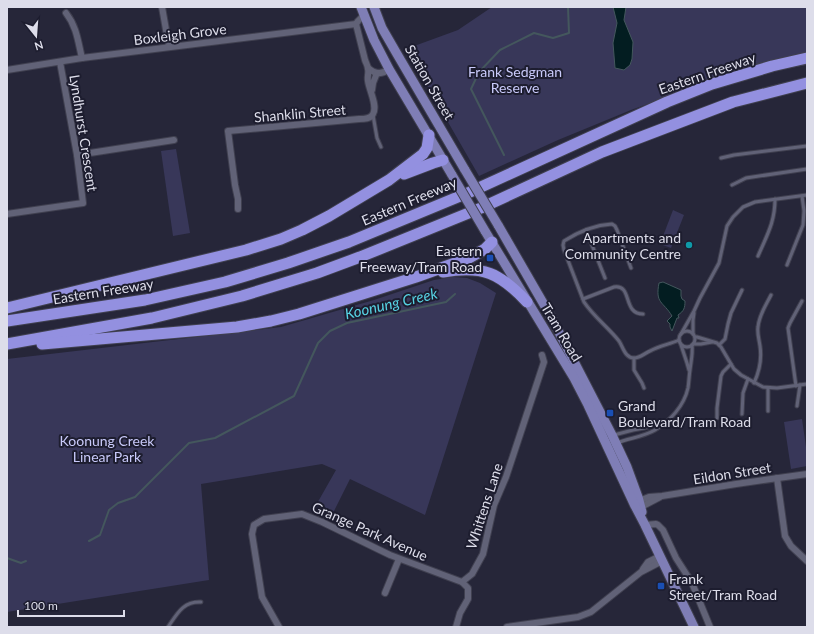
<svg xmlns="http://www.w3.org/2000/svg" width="814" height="634" font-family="Lato,sans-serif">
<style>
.green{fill:#383759}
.water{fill:#031d21;stroke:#44575d}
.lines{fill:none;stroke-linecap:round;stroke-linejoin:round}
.stream{stroke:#44575d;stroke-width:2}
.lane-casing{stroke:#404050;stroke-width:5}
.street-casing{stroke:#404050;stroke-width:8}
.primary-casing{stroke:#404050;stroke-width:11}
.highway-casing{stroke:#404050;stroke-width:13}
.lane{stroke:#616277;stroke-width:3}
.street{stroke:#616277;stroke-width:6}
.primary{stroke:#7f7eb6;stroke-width:9}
.highway{stroke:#9390e0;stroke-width:11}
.primary-bridge-casing{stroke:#404050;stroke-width:11;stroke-linecap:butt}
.primary-bridge{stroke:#7f7eb6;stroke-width:9}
.culture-dot{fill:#0f9aa8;stroke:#1d1d2f;stroke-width:1.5}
.transit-dot{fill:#1a4fb4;stroke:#1d1d2f;stroke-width:1.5}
.labels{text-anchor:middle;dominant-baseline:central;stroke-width:4;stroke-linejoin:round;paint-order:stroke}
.street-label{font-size:14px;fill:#ddddea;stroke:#1d1d2f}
.park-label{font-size:14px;fill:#c9cafa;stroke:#1d1d2f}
.poi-label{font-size:14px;fill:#ddddea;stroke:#1d1d2f;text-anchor:end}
.water-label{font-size:15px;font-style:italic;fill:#57d3e4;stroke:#1d1d2f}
</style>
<rect width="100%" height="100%" fill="#262639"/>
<g class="green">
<polygon points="492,7 807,7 807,65 706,83 631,110 558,140 479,176 406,49 458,30"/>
<polygon points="176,149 190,233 173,236 161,151"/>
<polygon points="673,210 684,215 671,248 660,244"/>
<polygon points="453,277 467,278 480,283 496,293 425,515 350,479 332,515 315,507 336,470 322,464 201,484 209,580 7,612 7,359 281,327 374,300 434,280"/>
<polygon points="802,419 807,454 807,466 791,469 784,422"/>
</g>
<g class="water">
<polygon points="613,7 626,7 624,20 633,42 632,59 630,65 624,70 615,68 613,43 617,23"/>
<path d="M663,282L681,290V296L682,299L685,301C685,308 684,311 678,315L679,318H677L672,331L670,327V324L667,321L672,316C663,301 655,304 659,283Z"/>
</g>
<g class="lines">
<g class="stream">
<polyline points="504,155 471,89 479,72 500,50 534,33 553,38 569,33 568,7"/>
<polyline points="89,541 100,535 109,510 118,503 135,497 189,443 215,438 294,396 318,343 330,331 347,323 446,302 455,294"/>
<polyline points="7,558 21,563 26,561"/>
</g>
<defs>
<g id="lane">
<polyline points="373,115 377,138 381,147"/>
<polyline points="721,158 734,155 807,146"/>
<polyline points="732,185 746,178 807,169"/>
<polyline points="586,230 605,278"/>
<path d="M758,256C767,235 775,222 775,199"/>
<polyline points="787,265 803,225 804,211 802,196"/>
<path d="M631,268L617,230L615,226L612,224C595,225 578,232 564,241L563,245L564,250L584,302C594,317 608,327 619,341C623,347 625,358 634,358C640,358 645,353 650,351C659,346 670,344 679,340"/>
<path d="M583,299L614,287C633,284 622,314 643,314"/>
<circle cx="687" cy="339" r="8"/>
<polyline points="681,334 694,311 700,298 719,263 727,226 733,217 743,207 755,202 807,195"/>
<polyline points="693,334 693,320 694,313"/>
<polyline points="695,337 697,337 717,343 721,347 731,364 734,369 741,375 763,387 777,388 807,384"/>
<polyline points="693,344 701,344 712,342"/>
<polyline points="681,345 687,363 689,370"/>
<polyline points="719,345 725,339 728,324 731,313 742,290"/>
<polyline points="634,358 634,370 642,383 644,388"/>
<path d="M754,383C760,370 762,359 760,346C759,339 757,333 758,327C759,315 766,305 771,295"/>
<polyline points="796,386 788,328 790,323 802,301"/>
<polyline points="797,406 800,385"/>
<polyline points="768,411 768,388"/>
<polyline points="742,414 743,393 748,379"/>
<polyline points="717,418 717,408 721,376 723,372 731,364"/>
<polyline points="614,435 633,430 644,428 663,422"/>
<path d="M617,443C629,438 643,437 655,430C670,421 684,406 688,388C689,382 689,376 690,370C691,361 693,354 692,345"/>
<path d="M168,627C177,614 183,601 201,602"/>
</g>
<g id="street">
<polyline points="162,7 169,47"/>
<path d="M66,13C77,27 78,42 82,58"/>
<path d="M368,68C375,74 382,75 389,69"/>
<polyline points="7,70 82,58 356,24"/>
<polyline points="372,90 373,83 377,73"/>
<polyline points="77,155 174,140"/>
<path d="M238,209V199L235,185L228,131L359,119C364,119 371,119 373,114C378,106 369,90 368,81C367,77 369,73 368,69C368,66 366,63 365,60C362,48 359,36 356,24L358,21L364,15"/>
<polyline points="7,214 83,203 77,155 60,62"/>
<polyline points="777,478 785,536 791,546 807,561"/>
<polyline points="639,501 649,497 662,496 736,484 807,474"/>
<polyline points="641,507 660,497"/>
<polyline points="645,525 656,524 658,525 663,530 676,558 692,583 710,627"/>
<polyline points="643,569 648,562 660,556"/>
<polyline points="385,593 399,559"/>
<polyline points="279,627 262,597 252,534 254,525 264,519 302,514 322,522 390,555 462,582"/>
<polyline points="456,627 460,613 468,599 468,588 462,582 472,574 483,554 494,505 506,477 544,362 542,355"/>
<polyline points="507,627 578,617 591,612 641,572 662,561"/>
</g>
<g id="primary">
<polyline points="361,7 374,40 389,69 452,175"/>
<polyline points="374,7 382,28 397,54 465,170"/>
<polyline points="498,225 550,315 612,435 627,467 638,497 642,512"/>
<polyline points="485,231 574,378 588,405 635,506 645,525 694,627"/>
</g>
<g id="highway">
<polyline points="404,174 433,163 443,160"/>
<path d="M443,272C483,265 500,273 527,302"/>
<polyline points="7,308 246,250 281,239 302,230 329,216 389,180 423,154 427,148 429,135"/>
<polyline points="7,321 145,300 225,282 288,263 349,242 470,192 667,102 712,84 772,66 807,58"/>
<polyline points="7,344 152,318 242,296 317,273 360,257 481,208 602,152 733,102 807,83"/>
<polyline points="42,344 237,327 271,321 299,314 416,277 469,258 485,249 492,242"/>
</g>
</defs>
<use href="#lane" class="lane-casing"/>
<use href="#street" class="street-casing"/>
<use href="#primary" class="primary-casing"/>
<use href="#highway" class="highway-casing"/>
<use href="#lane" class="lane"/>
<use href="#street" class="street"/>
<use href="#primary" class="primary"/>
<use href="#highway" class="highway"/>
<defs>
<g id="primary-bridge">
<polyline points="465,170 498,225"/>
<polyline points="452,175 485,231"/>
</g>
</defs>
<use href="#primary-bridge" class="primary-bridge-casing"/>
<use href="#primary-bridge" class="primary-bridge"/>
</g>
<circle class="culture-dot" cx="689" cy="245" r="4"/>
<g class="transit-dot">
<rect x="486" y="254" width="8" height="8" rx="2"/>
<rect x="606" y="409" width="8" height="8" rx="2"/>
<rect x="657" y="582" width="8" height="8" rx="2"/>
</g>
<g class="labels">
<g class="street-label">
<text transform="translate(180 34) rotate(-7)">Boxleigh Grove</text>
<text transform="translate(707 73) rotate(-19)">Eastern Freeway</text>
<text transform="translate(430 82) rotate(60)">Station Street</text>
<text transform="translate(300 113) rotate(-5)">Shanklin Street</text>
<text transform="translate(84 133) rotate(81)">Lyndhurst Crescent</text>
<text transform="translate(409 201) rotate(-23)">Eastern Freeway</text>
<text transform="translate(103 291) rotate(-9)">Eastern Freeway</text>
<text transform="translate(562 332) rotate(59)">Tram Road</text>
<text transform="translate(732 473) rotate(-9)">Eildon Street</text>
<text transform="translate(484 506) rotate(-72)">Whittens Lane</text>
<text transform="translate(370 531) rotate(24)">Grange Park Avenue</text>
</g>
<g class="park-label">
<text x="515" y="71">Frank Sedgman<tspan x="515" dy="16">Reserve</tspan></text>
<text x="107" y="440">Koonung Creek<tspan x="107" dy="16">Linear Park</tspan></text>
</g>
<g class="poi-label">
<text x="681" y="237">Apartments and<tspan x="681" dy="16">Community Centre</tspan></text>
<text x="482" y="250">Eastern<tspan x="482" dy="16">Freeway/Tram Road</tspan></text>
<text x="618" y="405" text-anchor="start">Grand<tspan x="618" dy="16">Boulevard/Tram Road</tspan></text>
<text x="669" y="578" text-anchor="start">Frank<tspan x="669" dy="16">Street/Tram Road</tspan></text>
</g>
<g class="water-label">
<text transform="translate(391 303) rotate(-13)">Koonung Creek</text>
</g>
</g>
<rect width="814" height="634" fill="none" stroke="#ddddea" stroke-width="16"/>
<g transform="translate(36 36) rotate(163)" stroke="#1d1d2f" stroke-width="3" paint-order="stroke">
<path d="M0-3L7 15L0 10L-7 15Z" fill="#ddddea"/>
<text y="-6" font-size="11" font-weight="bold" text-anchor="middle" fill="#ddddea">N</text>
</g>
<path d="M18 610v6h106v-6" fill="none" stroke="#ddddea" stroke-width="2"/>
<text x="24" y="610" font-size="12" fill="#ddddea" stroke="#1d1d2f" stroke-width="3" paint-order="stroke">100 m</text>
</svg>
